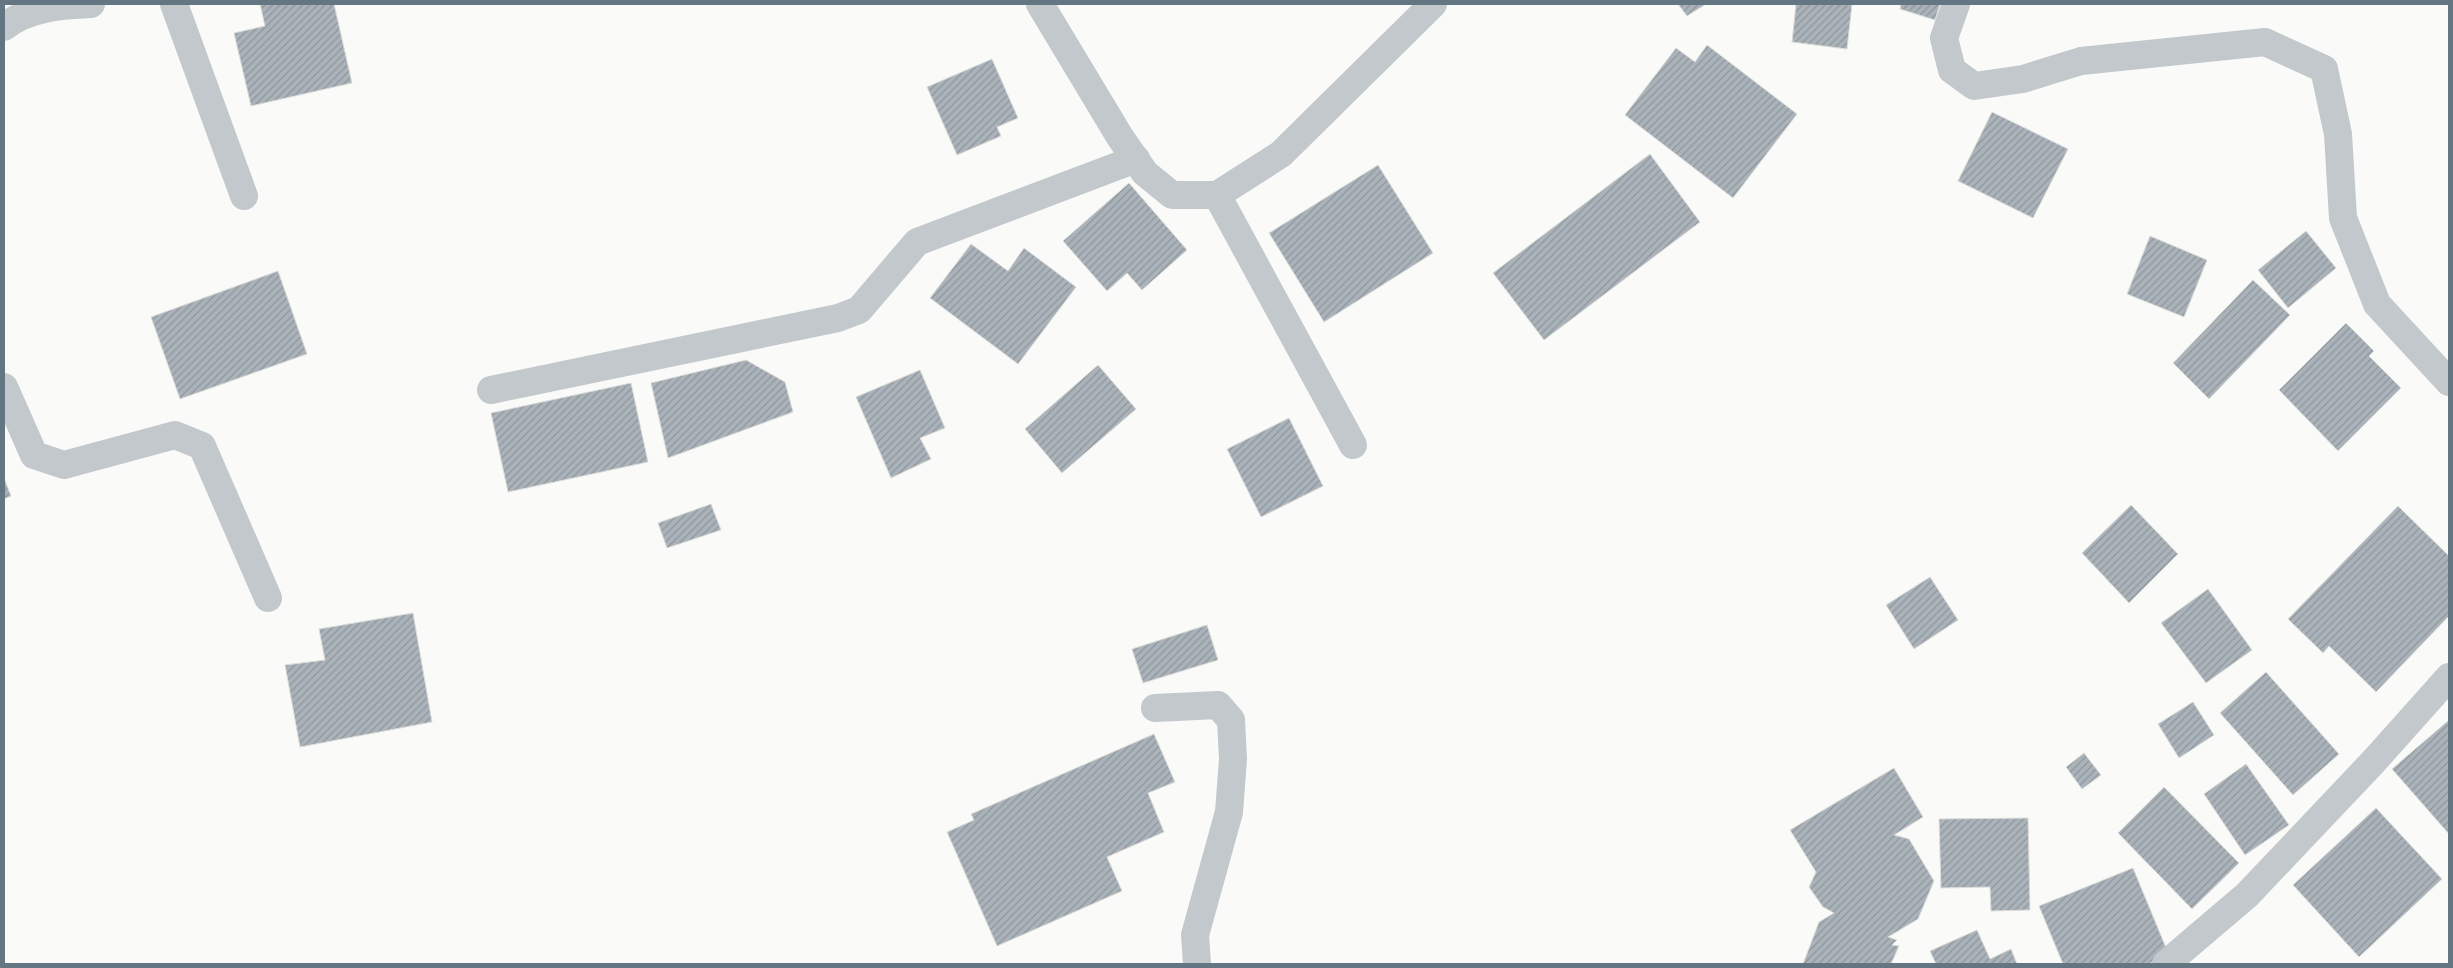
<svg xmlns="http://www.w3.org/2000/svg" width="2453" height="968" font-family="Karla,sans-serif">
<style>
.building{fill:url(#building-hatch);stroke:#dcdcda}
.lines{fill:none;stroke-linecap:round;stroke-linejoin:round}
.minor{stroke:#c3c8cc;stroke-width:28}
</style>
<defs>
<pattern id="building-hatch" width="6" height="6" patternUnits="userSpaceOnUse" patternTransform="scale(1.25)"><rect width="6" height="6" fill="#aab3b9"/><path d="M-1 1l2-2M0 6l6-6M5 7l2-2" fill="none" stroke="#8e969c"/></pattern>
</defs>
<rect width="100%" height="100%" fill="#fafaf8"/>
<g class="building">
<polygon points="260,4 334,4 352,83 251,106 234,33 265,26"/>
<polygon points="1678,4 1706,4 1687,16"/>
<polygon points="1796,4 1852,4 1847,49 1792,42"/>
<polygon points="1901,4 1940,4 1935,20 1900,9"/>
<polygon points="1707,45 1797,114 1733,198 1625,115 1676,48 1695,62"/>
<polygon points="992,59 1018,118 997,127 1001,136 957,155 927,87"/>
<polygon points="1992,112 2068,149 2033,218 1958,181"/>
<polygon points="1650,154 1700,222 1544,340 1493,273"/>
<polygon points="1378,165 1433,253 1324,322 1269,233"/>
<polygon points="1129,183 1187,250 1142,290 1127,273 1107,291 1063,241"/>
<polygon points="2306,231 2336,268 2288,308 2258,270"/>
<polygon points="2150,236 2207,260 2184,317 2127,294"/>
<polygon points="971,244 1008,271 1024,248 1076,287 1018,364 930,298"/>
<polygon points="278,271 307,354 180,399 151,317"/>
<polygon points="2253,280 2290,315 2209,399 2173,363"/>
<polygon points="2346,323 2374,351 2369,356 2401,388 2338,451 2279,390"/>
<polygon points="746,360 785,382 793,412 668,458 651,383"/>
<polygon points="1098,365 1136,409 1062,473 1025,429"/>
<polygon points="920,370 945,428 920,438 931,459 891,478 856,397"/>
<polygon points="631,383 648,462 508,492 491,413"/>
<polygon points="1289,418 1323,486 1261,517 1227,449"/>
<polygon points="4,478 11,496 4,499"/>
<polygon points="711,504 721,530 667,548 658,523"/>
<polygon points="2131,505 2178,554 2129,603 2082,553"/>
<polygon points="2398,506 2449,556 2449,616 2376,692 2329,646 2323,653 2288,619"/>
<polygon points="1930,577 1958,620 1914,649 1886,605"/>
<polygon points="2208,589 2252,650 2206,683 2161,623"/>
<polygon points="413,613 432,722 300,747 285,665 325,660 319,629"/>
<polygon points="1207,625 1218,660 1143,683 1132,649"/>
<polygon points="2266,672 2339,754 2293,795 2220,713"/>
<polygon points="2193,702 2214,735 2179,758 2158,724"/>
<polygon points="2449,720 2449,834 2392,769"/>
<polygon points="1154,734 1175,782 1148,793 1164,832 1107,857 1122,891 997,946 947,832 974,820 971,814"/>
<polygon points="2084,753 2101,775 2082,789 2066,767"/>
<polygon points="2246,764 2289,825 2245,855 2204,794"/>
<polygon points="1894,768 1923,817 1894,835 1909,839 1934,881 1918,919 1888,937 1897,940 1892,945 1899,946 1891,964 1803,964 1819,922 1834,913 1823,907 1809,887 1816,872 1790,830"/>
<polygon points="2164,787 2239,863 2192,909 2118,833"/>
<polygon points="2376,808 2442,879 2359,957 2293,885"/>
<polygon points="2028,818 2030,910 1991,911 1990,887 1941,888 1939,819"/>
<polygon points="2133,868 2169,955 2148,964 2063,964 2039,906"/>
<polygon points="1977,930 1990,959 2011,949 2017,964 1936,964 1930,951"/>
</g>
<g class="lines">
<g class="minor">
<polyline points="174,4 244,196"/>
<polyline points="1040,4 1120,137 1145,173 1172,195 1217,195 1281,154 1433,4"/>
<polyline points="1956,4 1944,38 1952,70 1974,86 2023,79 2081,61 2265,42 2324,69 2338,134 2343,218 2377,304 2449,382"/>
<path d="M4,27C27,8 62,5 91,4"/>
<polyline points="1217,195 1353,445"/>
<polyline points="4,387 34,455 64,465 175,435 202,446 268,598"/>
<polyline points="491,390 838,318 859,310 917,242 1136,159"/>
<polyline points="1155,708 1218,705 1231,720 1233,759 1229,812 1195,935 1197,964"/>
<polyline points="2166,964 2247,895 2374,761 2449,677"/>
</g>
</g>
<rect width="2453" height="968" fill="none" stroke="#657683" stroke-width="10"/>
</svg>
